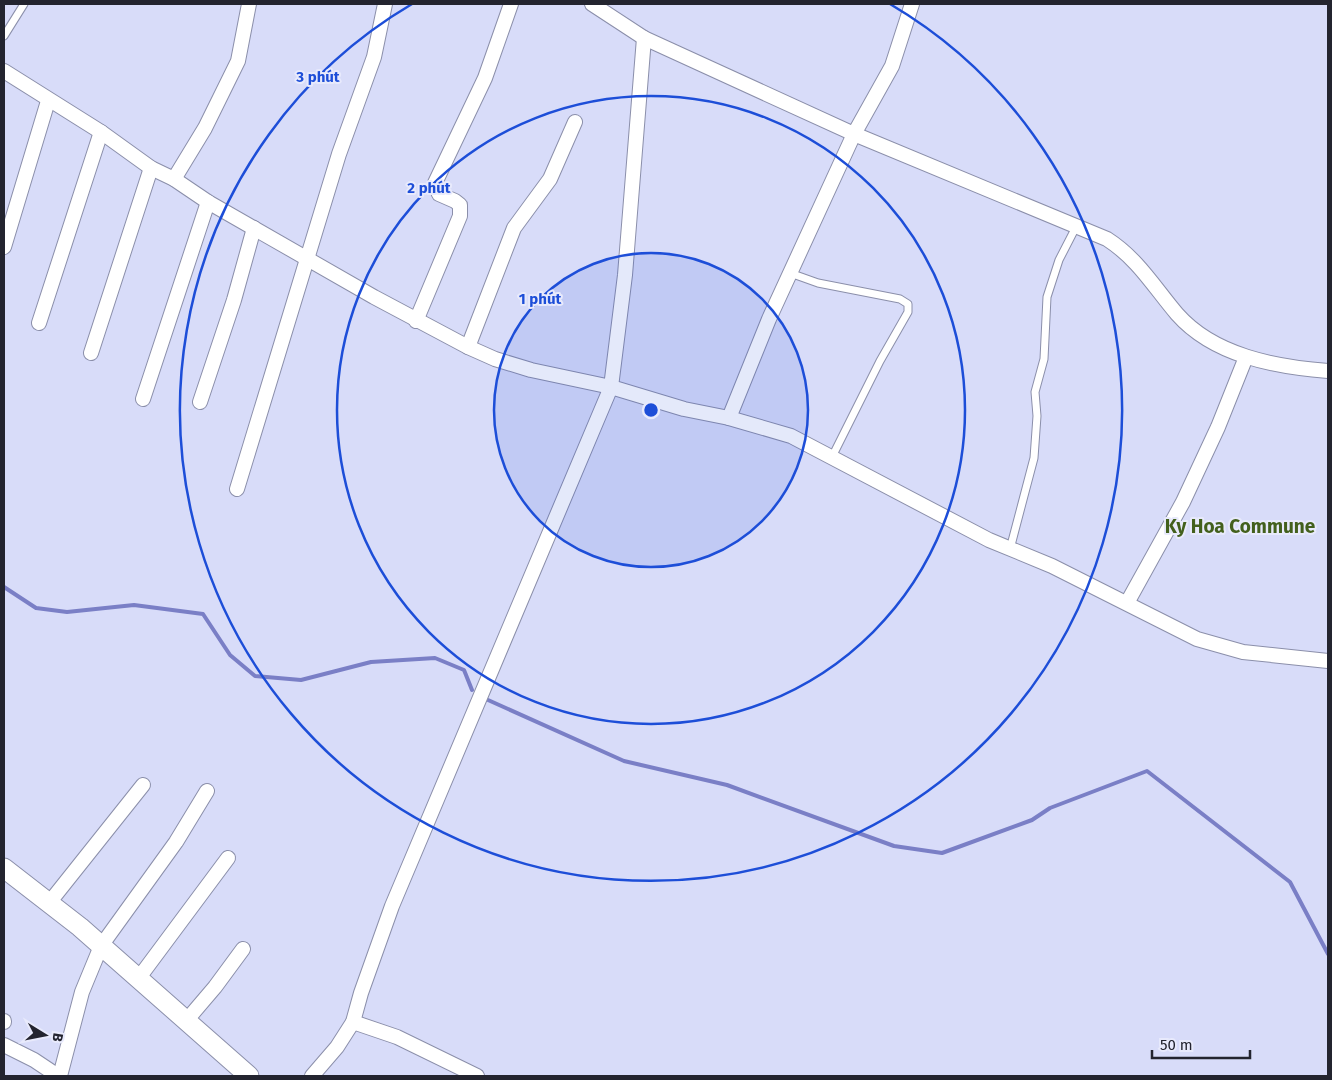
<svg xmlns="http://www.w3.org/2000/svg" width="1332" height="1080" font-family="'Fira Sans',sans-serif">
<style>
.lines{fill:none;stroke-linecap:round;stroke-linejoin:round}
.stream{stroke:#7a7fc6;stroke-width:4}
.lane-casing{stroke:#8b8faa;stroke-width:9}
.street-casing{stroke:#8b8faa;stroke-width:16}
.secondary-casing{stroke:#8b8faa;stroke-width:21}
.lane{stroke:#fff;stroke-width:7}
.street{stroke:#fff;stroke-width:14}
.secondary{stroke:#fff;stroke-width:19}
.ring{fill:none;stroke:#1d4ed8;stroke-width:2.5}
.labels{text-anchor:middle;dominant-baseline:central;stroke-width:4;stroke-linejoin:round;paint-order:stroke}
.district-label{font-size:19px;font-weight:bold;fill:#43601d;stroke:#e8eafc}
.centre{fill:#1d4ed8;stroke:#e8eafc;stroke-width:2.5}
.ring-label{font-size:15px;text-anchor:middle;font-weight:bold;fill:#1d4ed8;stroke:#e8eafc;stroke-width:4;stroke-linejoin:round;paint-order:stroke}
</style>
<rect width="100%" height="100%" fill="#d8dcf9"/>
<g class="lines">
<g class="stream">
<polyline points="4,587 36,608 67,612 134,605 203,614 230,655 255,676 301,680 371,662 435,658 464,670 472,690"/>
<polyline points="488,700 624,761 727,785 894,846 942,853 1032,820 1050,808 1147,771 1290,882 1328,954"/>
</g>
<defs>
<g id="lane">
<polyline points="4,36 24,4"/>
<polyline points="790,273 818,283 900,299 908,304 908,312 880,361 832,457"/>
<polyline points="1010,549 1034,458 1037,416 1035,392 1044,359 1047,297 1059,260 1077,225"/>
</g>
<g id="street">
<path d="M592,4L644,38L854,134L1107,239C1138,259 1154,287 1177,314C1214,356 1276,367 1328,371"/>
<polyline points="4,71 101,132 151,168 174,179 208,202 374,297 468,347 495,359 531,370 611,387 684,409 729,418 791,436 989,540 1052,566 1197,639 1243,652 1328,661"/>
<polyline points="174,179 205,128 238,61 249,4"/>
<polyline points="4,247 48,101"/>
<polyline points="416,321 460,216 460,205 455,201 439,194 435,183 485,78 511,4"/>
<polyline points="39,323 101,132"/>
<polyline points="468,347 514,228 550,179 575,122"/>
<polyline points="91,353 151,168"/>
<polyline points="143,399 208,202"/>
<polyline points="200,402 234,300 254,228"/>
<polyline points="729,418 769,319 854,134 892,66 912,4"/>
<polyline points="237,489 339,154 374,57 385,4"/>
<polyline points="1127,603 1183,502 1218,427 1246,357"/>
<polyline points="49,903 143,785"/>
<polyline points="138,979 228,858"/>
<polyline points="186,1021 215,987 243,949"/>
<polyline points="4,1022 4,1021"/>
<polyline points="353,1022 397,1037 477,1076"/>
<polyline points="4,1045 34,1060 58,1076"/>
<polyline points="60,1076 82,992 101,946 176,842 207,791"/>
<polyline points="312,1076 337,1047 353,1022 361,993 392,906 611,387 625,275 644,38"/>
</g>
<polyline id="secondary" points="4,868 80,927 249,1076"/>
</defs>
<use href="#lane" class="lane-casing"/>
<use href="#street" class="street-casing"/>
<use href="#secondary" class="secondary-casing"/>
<use href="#lane" class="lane"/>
<use href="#street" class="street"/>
<use href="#secondary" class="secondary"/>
</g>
<circle cx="651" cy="410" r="157" fill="#1d4ed8" fill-opacity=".12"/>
<g class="ring">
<circle cx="651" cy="410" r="157"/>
<circle cx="651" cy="410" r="314"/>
<path d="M890 4A471 471 0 1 1 412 4"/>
</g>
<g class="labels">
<g class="district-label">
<text x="1240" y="526">Ky Hoa Commune</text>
</g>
</g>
<circle cx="651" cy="410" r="8" class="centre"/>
<g class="ring-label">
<text x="318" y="82">3 phút</text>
<text x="429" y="193">2 phút</text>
<text x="540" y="304">1 phút</text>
</g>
<rect width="1332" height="1080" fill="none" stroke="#23242f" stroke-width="10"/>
<g transform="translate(45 1035) rotate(100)" stroke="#e8eafc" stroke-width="4" paint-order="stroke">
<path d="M0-4L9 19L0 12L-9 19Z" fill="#23242f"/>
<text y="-8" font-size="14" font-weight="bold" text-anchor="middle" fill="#23242f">B</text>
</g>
<path d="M1152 1050v8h98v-8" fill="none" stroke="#23242f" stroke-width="2.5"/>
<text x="1160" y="1050" font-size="15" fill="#23242f" stroke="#e8eafc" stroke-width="4" paint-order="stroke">50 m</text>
</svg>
